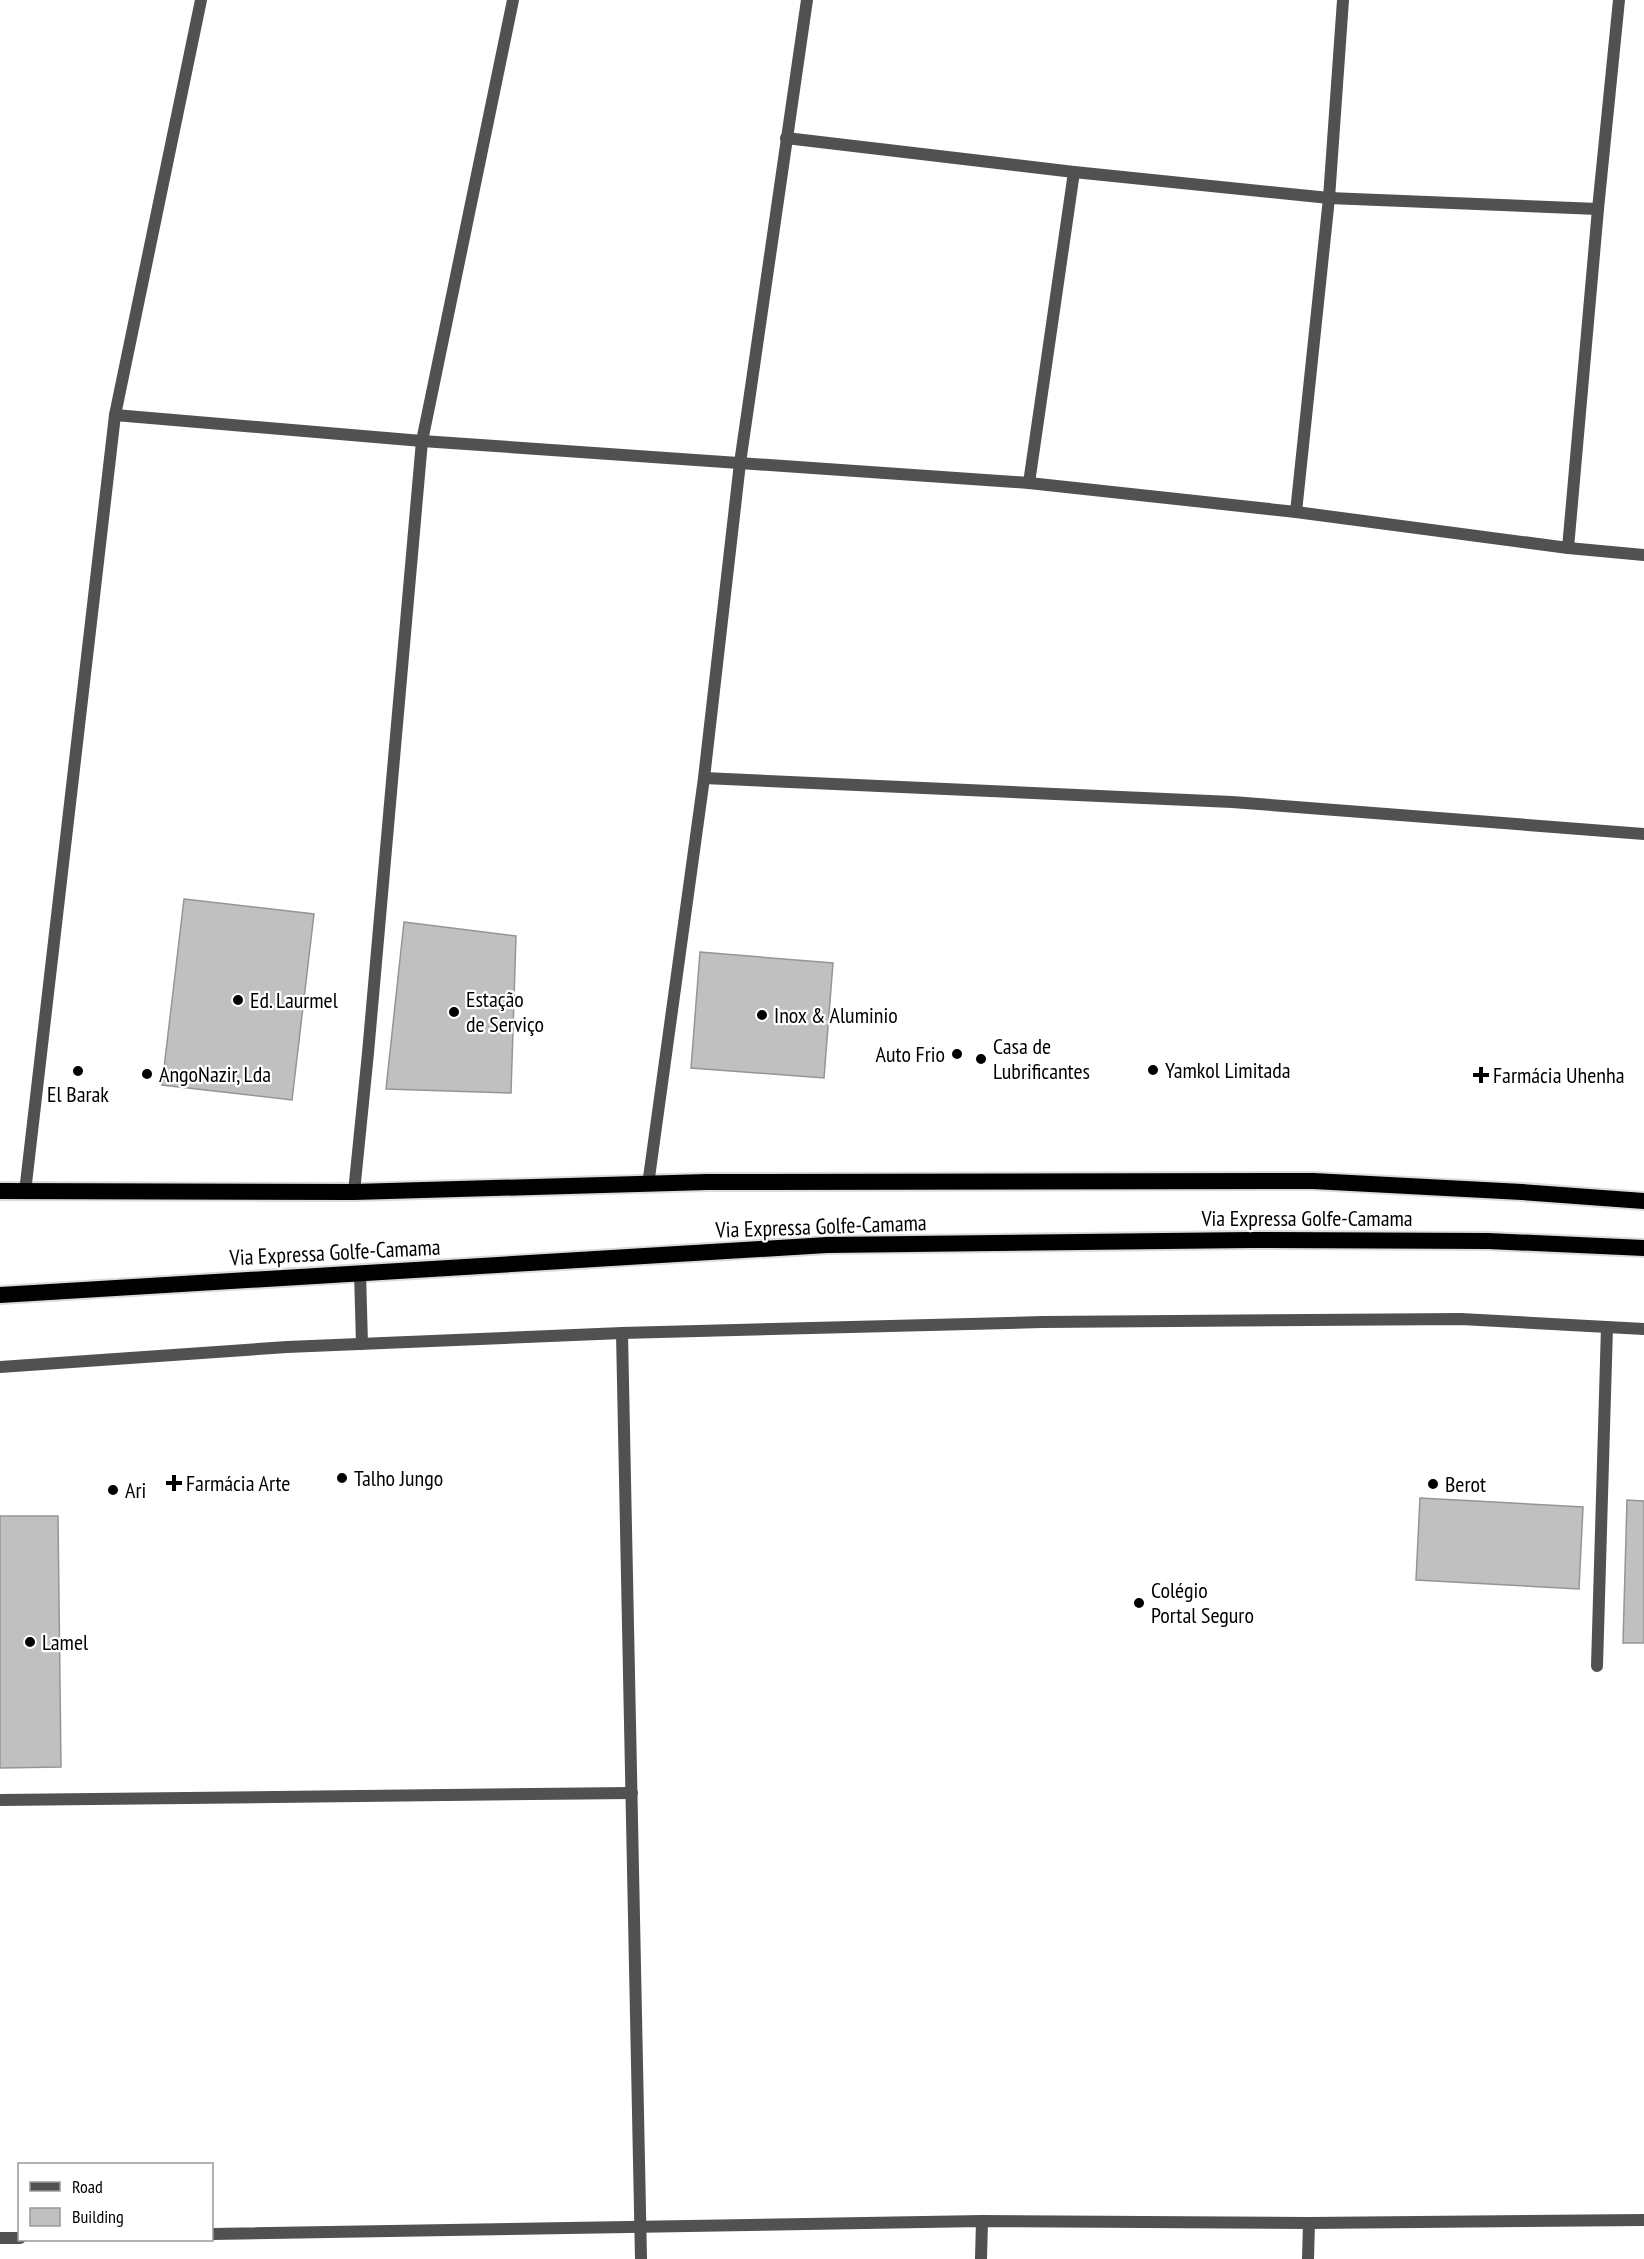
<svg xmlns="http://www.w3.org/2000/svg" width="1644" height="2259" font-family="'PT Sans Narrow',sans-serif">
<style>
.building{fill:#c0c0c0;stroke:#959595;stroke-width:1.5}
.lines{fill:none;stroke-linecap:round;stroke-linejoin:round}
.trunk-casing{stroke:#dbdbdb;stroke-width:20}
.service{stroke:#515151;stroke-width:12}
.minor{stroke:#515151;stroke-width:12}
.trunk{stroke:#000;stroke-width:16}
.poi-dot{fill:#000;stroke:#fff;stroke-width:2}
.labels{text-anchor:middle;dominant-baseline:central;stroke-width:4.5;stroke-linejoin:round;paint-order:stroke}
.poi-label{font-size:22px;fill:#000;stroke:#fff;text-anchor:start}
.street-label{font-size:22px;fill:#000;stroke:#fff}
</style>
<rect width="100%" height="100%" fill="#fff"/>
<g class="building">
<polygon points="184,899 314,914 292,1100 162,1085"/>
<polygon points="404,922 516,936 511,1093 386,1089"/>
<polygon points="700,952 833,963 824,1078 691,1068"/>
<polygon points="1420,1498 1583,1507 1579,1589 1416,1580"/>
<polygon points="1627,1500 1644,1501 1644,1643 1623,1643"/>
<polygon points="0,1516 58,1516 61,1767 0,1768"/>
</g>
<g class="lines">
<defs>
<g id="trunk">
<polyline points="0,1191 354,1192 707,1182 1313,1181 1522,1192 1644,1201"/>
<polyline points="0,1295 827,1245 1250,1240 1488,1241 1644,1248"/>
</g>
</defs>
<use href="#trunk" class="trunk-casing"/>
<g class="service">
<polyline points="360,1272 362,1344"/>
<polyline points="0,1367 287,1347 622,1333 1042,1322 1461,1319 1644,1329"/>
<polyline points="1597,1666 1607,1327"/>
</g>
<g class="minor">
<polyline points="786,138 1074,172 1329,198 1598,209"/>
<polyline points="115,415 422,441 1029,483 1296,512 1568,548 1644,555"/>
<polyline points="1029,483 1074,172"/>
<polyline points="1296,512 1329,198 1343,0"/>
<polyline points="1568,548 1598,209 1619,0"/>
<polyline points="704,778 1232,802 1644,834"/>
<polyline points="648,1185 704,778 740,463 807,0"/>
<polyline points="25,1192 115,415 201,0"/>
<polyline points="354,1192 368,1053 422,441 513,0"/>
<polyline points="622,1333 641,2259"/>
<polyline points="0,1800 632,1793"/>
<polyline points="212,2234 982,2221 1309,2223 1644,2220"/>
<polyline points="0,2238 20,2238"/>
<polyline points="981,2259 982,2221"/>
<polyline points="1308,2259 1309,2223"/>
</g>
<use href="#trunk" class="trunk"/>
</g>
<g class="poi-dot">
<circle cx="238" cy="1000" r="6"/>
<circle cx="454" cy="1012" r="6"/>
<circle cx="762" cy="1015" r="6"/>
<circle cx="957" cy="1054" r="6"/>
<circle cx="981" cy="1059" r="6"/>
<circle cx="1153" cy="1070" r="6"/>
<circle cx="78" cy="1071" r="6"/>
<circle cx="147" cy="1074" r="6"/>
<path d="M1478 1066h6v6h6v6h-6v6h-6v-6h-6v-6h6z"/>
<circle cx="342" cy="1478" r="6"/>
<path d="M171 1474h6v6h6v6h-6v6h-6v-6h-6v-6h6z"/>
<circle cx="1433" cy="1484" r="6"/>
<circle cx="113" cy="1490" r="6"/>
<circle cx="1139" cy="1603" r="6"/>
<circle cx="30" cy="1642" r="6"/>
</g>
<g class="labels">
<g class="poi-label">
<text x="466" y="999">Estação<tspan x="466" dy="25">de Serviço</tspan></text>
<text x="250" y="1000">Ed. Laurmel</text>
<text x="774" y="1015">Inox &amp; Aluminio</text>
<text x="993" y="1046">Casa de<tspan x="993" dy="25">Lubrificantes</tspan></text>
<text x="945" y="1054" text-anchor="end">Auto Frio</text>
<text x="1165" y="1070">Yamkol Limitada</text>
<text x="159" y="1074">AngoNazir, Lda</text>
<text x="1493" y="1075">Farmácia Uhenha</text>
<text x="78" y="1094" text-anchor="middle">El Barak</text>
<text x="354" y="1478">Talho Jungo</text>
<text x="186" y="1483">Farmácia Arte</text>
<text x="1445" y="1484">Berot</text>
<text x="125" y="1490">Ari</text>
<text x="1151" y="1590">Colégio<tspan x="1151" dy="25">Portal Seguro</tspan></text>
<text x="42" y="1642">Lamel</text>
</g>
<g class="street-label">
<text x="1307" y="1218">Via Expressa Golfe-Camama</text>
<text transform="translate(821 1226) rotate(-2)">Via Expressa Golfe-Camama</text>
<text transform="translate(335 1252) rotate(-3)">Via Expressa Golfe-Camama</text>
</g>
</g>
<rect x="18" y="2163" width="195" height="78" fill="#ffffff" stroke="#999999" stroke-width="1.5"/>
<rect x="30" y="2182" width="30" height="9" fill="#515151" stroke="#999999" stroke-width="1.5"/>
<text x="72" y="2193" font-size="18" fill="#000000">Road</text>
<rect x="30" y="2208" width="30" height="18" fill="#c0c0c0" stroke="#999999" stroke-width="1.5"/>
<text x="72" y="2223" font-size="18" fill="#000000">Building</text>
</svg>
